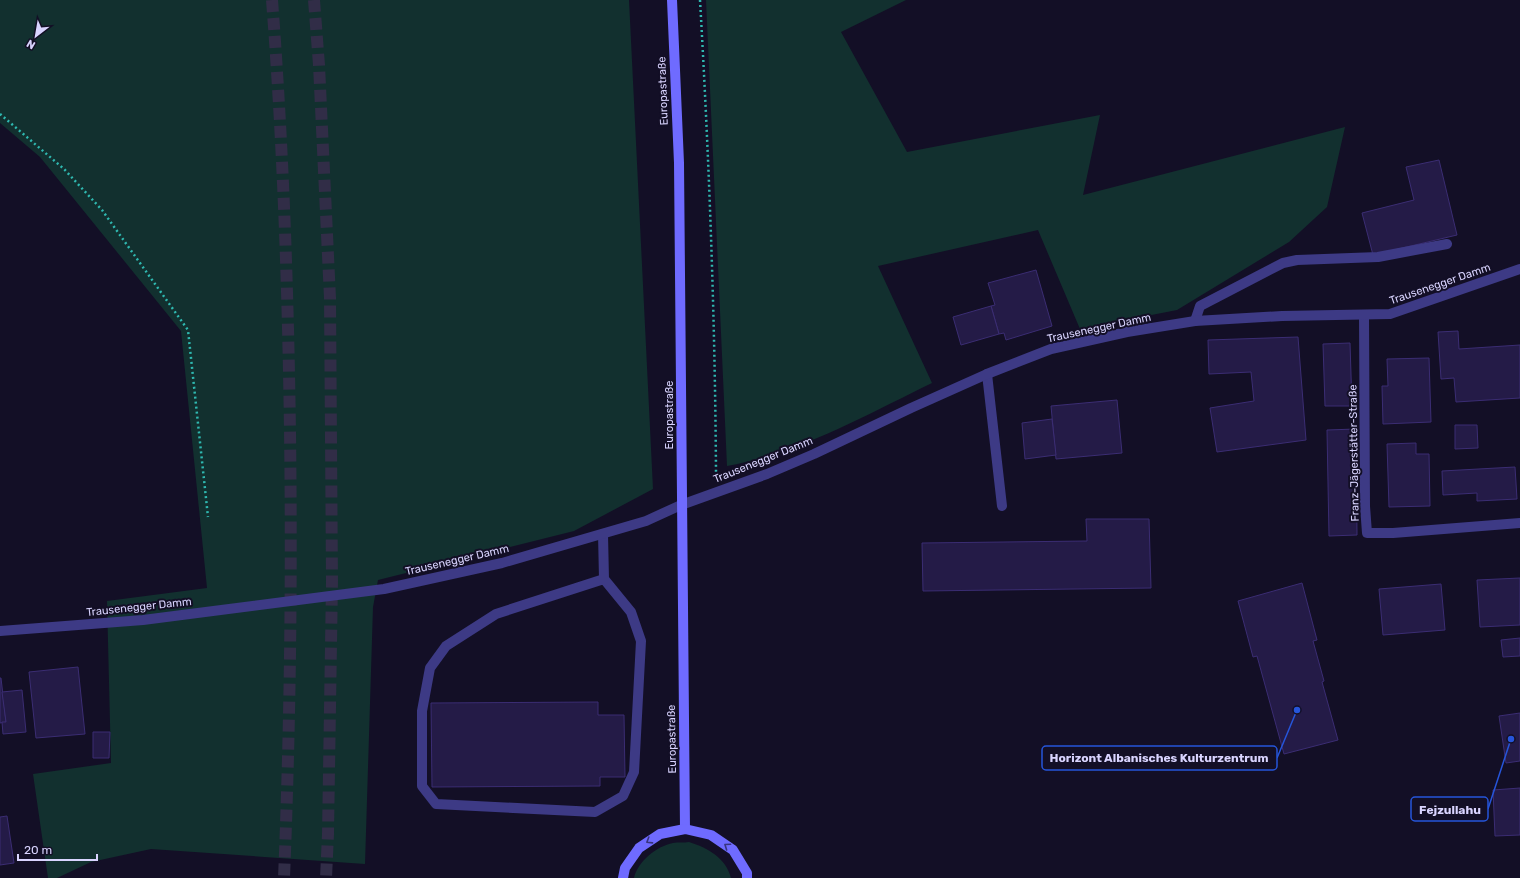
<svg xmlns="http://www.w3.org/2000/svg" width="1520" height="878" font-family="Rubik,sans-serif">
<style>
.green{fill:#12302f}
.building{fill:#241b47;stroke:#3b2d73}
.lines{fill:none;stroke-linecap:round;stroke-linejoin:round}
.highway-tunnel{stroke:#312d47;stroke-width:12;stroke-dasharray:12 6;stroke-linecap:butt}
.path{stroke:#2fb8b0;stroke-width:2.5;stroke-dasharray:2 3;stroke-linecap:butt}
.lane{stroke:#3d3a85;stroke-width:10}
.street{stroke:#3d3a85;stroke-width:10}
.secondary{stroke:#6f6bff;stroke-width:10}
.oneway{stroke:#38347d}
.labels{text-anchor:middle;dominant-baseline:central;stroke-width:4;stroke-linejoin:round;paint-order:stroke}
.street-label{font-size:11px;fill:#d9d4ff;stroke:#130f26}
.leader{fill:none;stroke:#2655da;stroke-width:1.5}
.callout-dot{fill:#2655da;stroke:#130f26;stroke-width:1.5}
.callout{fill:#130f26;stroke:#2655da;stroke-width:1.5}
.callout-label{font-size:12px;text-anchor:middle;font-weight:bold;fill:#d9d4ff}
</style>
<rect width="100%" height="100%" fill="#130f26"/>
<g class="green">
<polygon points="0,0 629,0 653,489 574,531 378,580 373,607 365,864 151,849 91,862 57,878 48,878 33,774 111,763 107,601 207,588 181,331 40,157 0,123"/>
<path d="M706,0H906L841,32L907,152L1100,115L1083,195L1345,127L1327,207L1289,242L1177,310L1080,329L1038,230L878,266L932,383C866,415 800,453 727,466Z"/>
<path d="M689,842C708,848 726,858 731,878H634C638,861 657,846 673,843C678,842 684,843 689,842Z"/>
</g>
<g class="building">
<polygon points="1439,160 1457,235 1373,255 1362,213 1414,200 1406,167"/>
<polygon points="1036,270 1052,326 1006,340 1004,333 999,334 991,306 995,305 988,283"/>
<polygon points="991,306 999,334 961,345 953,317"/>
<polygon points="1458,331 1459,349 1520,345 1520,398 1456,402 1454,378 1441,379 1438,332"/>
<polygon points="1298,337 1306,440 1217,452 1210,408 1254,401 1251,372 1209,374 1208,340"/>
<polygon points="1350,343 1352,406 1325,406 1323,344"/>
<polygon points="1429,358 1431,422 1383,424 1382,386 1388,386 1387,359"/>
<polygon points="1117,400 1122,453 1056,459 1051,406"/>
<polygon points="1052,419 1056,455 1025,459 1022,423"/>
<polygon points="1455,425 1477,425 1478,448 1455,449"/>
<polygon points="1356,429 1357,535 1329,536 1327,430"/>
<polygon points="1416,443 1416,454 1429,454 1430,506 1389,507 1387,444"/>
<polygon points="1515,467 1517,499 1477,501 1477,493 1443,495 1442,471"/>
<polygon points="1086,519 1149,519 1151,588 923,591 922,543 1087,541"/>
<polygon points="1520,578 1520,625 1480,627 1477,580"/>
<polygon points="1302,583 1317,640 1313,641 1324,681 1322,682 1338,740 1284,754 1257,656 1253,657 1238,601"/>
<polygon points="1441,584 1445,630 1383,635 1379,589"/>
<polygon points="1520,638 1520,656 1503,657 1501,640"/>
<polygon points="78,667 85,734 36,738 29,672"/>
<polygon points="0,678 1,678 6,722 0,723"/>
<polygon points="22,690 26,732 3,734 2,722 6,722 2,692"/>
<polygon points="598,702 598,715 624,715 625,777 600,777 600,786 432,787 431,703"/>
<polygon points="1520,713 1520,761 1506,763 1499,716"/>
<polygon points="93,732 110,732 109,758 93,758"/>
<polygon points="1520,788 1520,835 1495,836 1493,790"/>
<polygon points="7,816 14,863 0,865 0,817"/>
</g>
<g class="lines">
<g class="highway-tunnel">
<path d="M272,0C283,144 288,288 290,432C292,581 290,729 284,878"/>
<polyline points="314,0 319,65 330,298 332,582 328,834 326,878"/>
</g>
<g class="path">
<path d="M700,0C709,158 715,315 716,473"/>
<polyline points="0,114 64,169 102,210 188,330 208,517"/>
</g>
<g class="lane">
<polyline points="1195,321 1200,306 1283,263 1297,260 1378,257 1447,244"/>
<polyline points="987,374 1002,506"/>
<polyline points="603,534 604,579 496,614 446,646 430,668 422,711 422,786 436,804 595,812 623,796 634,772 641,641 631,612 604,579"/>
</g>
<g class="street">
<polyline points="1364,315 1365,506 1367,533 1393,533 1520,523"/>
<polyline points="0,631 143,620 384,589 502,563 646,521 681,505 767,474 814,454 911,408 987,374 1051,349 1127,332 1195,321 1282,316 1390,314 1520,269"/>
</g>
<g class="secondary">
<polyline points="672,0 679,163 685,829"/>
<polyline points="623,878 625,868 639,848 660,834 685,829 711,835 733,850 747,873 747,878"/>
</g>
</g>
<defs><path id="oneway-chevron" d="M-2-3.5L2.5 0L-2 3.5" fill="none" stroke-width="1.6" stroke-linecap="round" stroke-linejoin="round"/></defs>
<g class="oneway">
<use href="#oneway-chevron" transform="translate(649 841) rotate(148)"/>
<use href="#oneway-chevron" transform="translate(727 846) rotate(-145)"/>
</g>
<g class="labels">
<g class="street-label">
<text transform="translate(663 91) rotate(-92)">Europastraße</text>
<text transform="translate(1440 284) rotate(-19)">Trausenegger Damm</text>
<text transform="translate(1099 328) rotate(-12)">Trausenegger Damm</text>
<text transform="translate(669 415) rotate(-90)">Europastraße</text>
<text transform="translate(1354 453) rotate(-91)">Franz-Jägerstätter-Straße</text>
<text transform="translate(763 460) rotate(-22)">Trausenegger Damm</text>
<text transform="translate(457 560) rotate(-13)">Trausenegger Damm</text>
<text transform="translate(139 607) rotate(-6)">Trausenegger Damm</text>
<text transform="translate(672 739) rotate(-91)">Europastraße</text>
</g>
</g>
<path class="leader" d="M1297 710L1277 758M1511 739L1488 809"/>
<g class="callout-dot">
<circle cx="1297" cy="710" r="4"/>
<circle cx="1511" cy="739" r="4"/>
</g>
<g class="callout">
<rect x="1042" y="746" width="235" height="24" rx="4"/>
<rect x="1411" y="797" width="77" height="24" rx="4"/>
</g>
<g class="callout-label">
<text x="1159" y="762">Horizont Albanisches Kulturzentrum</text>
<text x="1450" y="814">Fejzullahu</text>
</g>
<g transform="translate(36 36) rotate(211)" stroke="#130f26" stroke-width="3" paint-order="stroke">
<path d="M0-3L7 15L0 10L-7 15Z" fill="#d9d4ff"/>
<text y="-6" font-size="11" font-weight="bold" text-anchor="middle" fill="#d9d4ff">N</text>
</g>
<path d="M18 854v6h79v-6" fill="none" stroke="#d9d4ff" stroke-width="2"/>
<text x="24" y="854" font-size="12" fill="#d9d4ff" stroke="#130f26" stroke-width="3" paint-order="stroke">20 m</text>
</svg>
